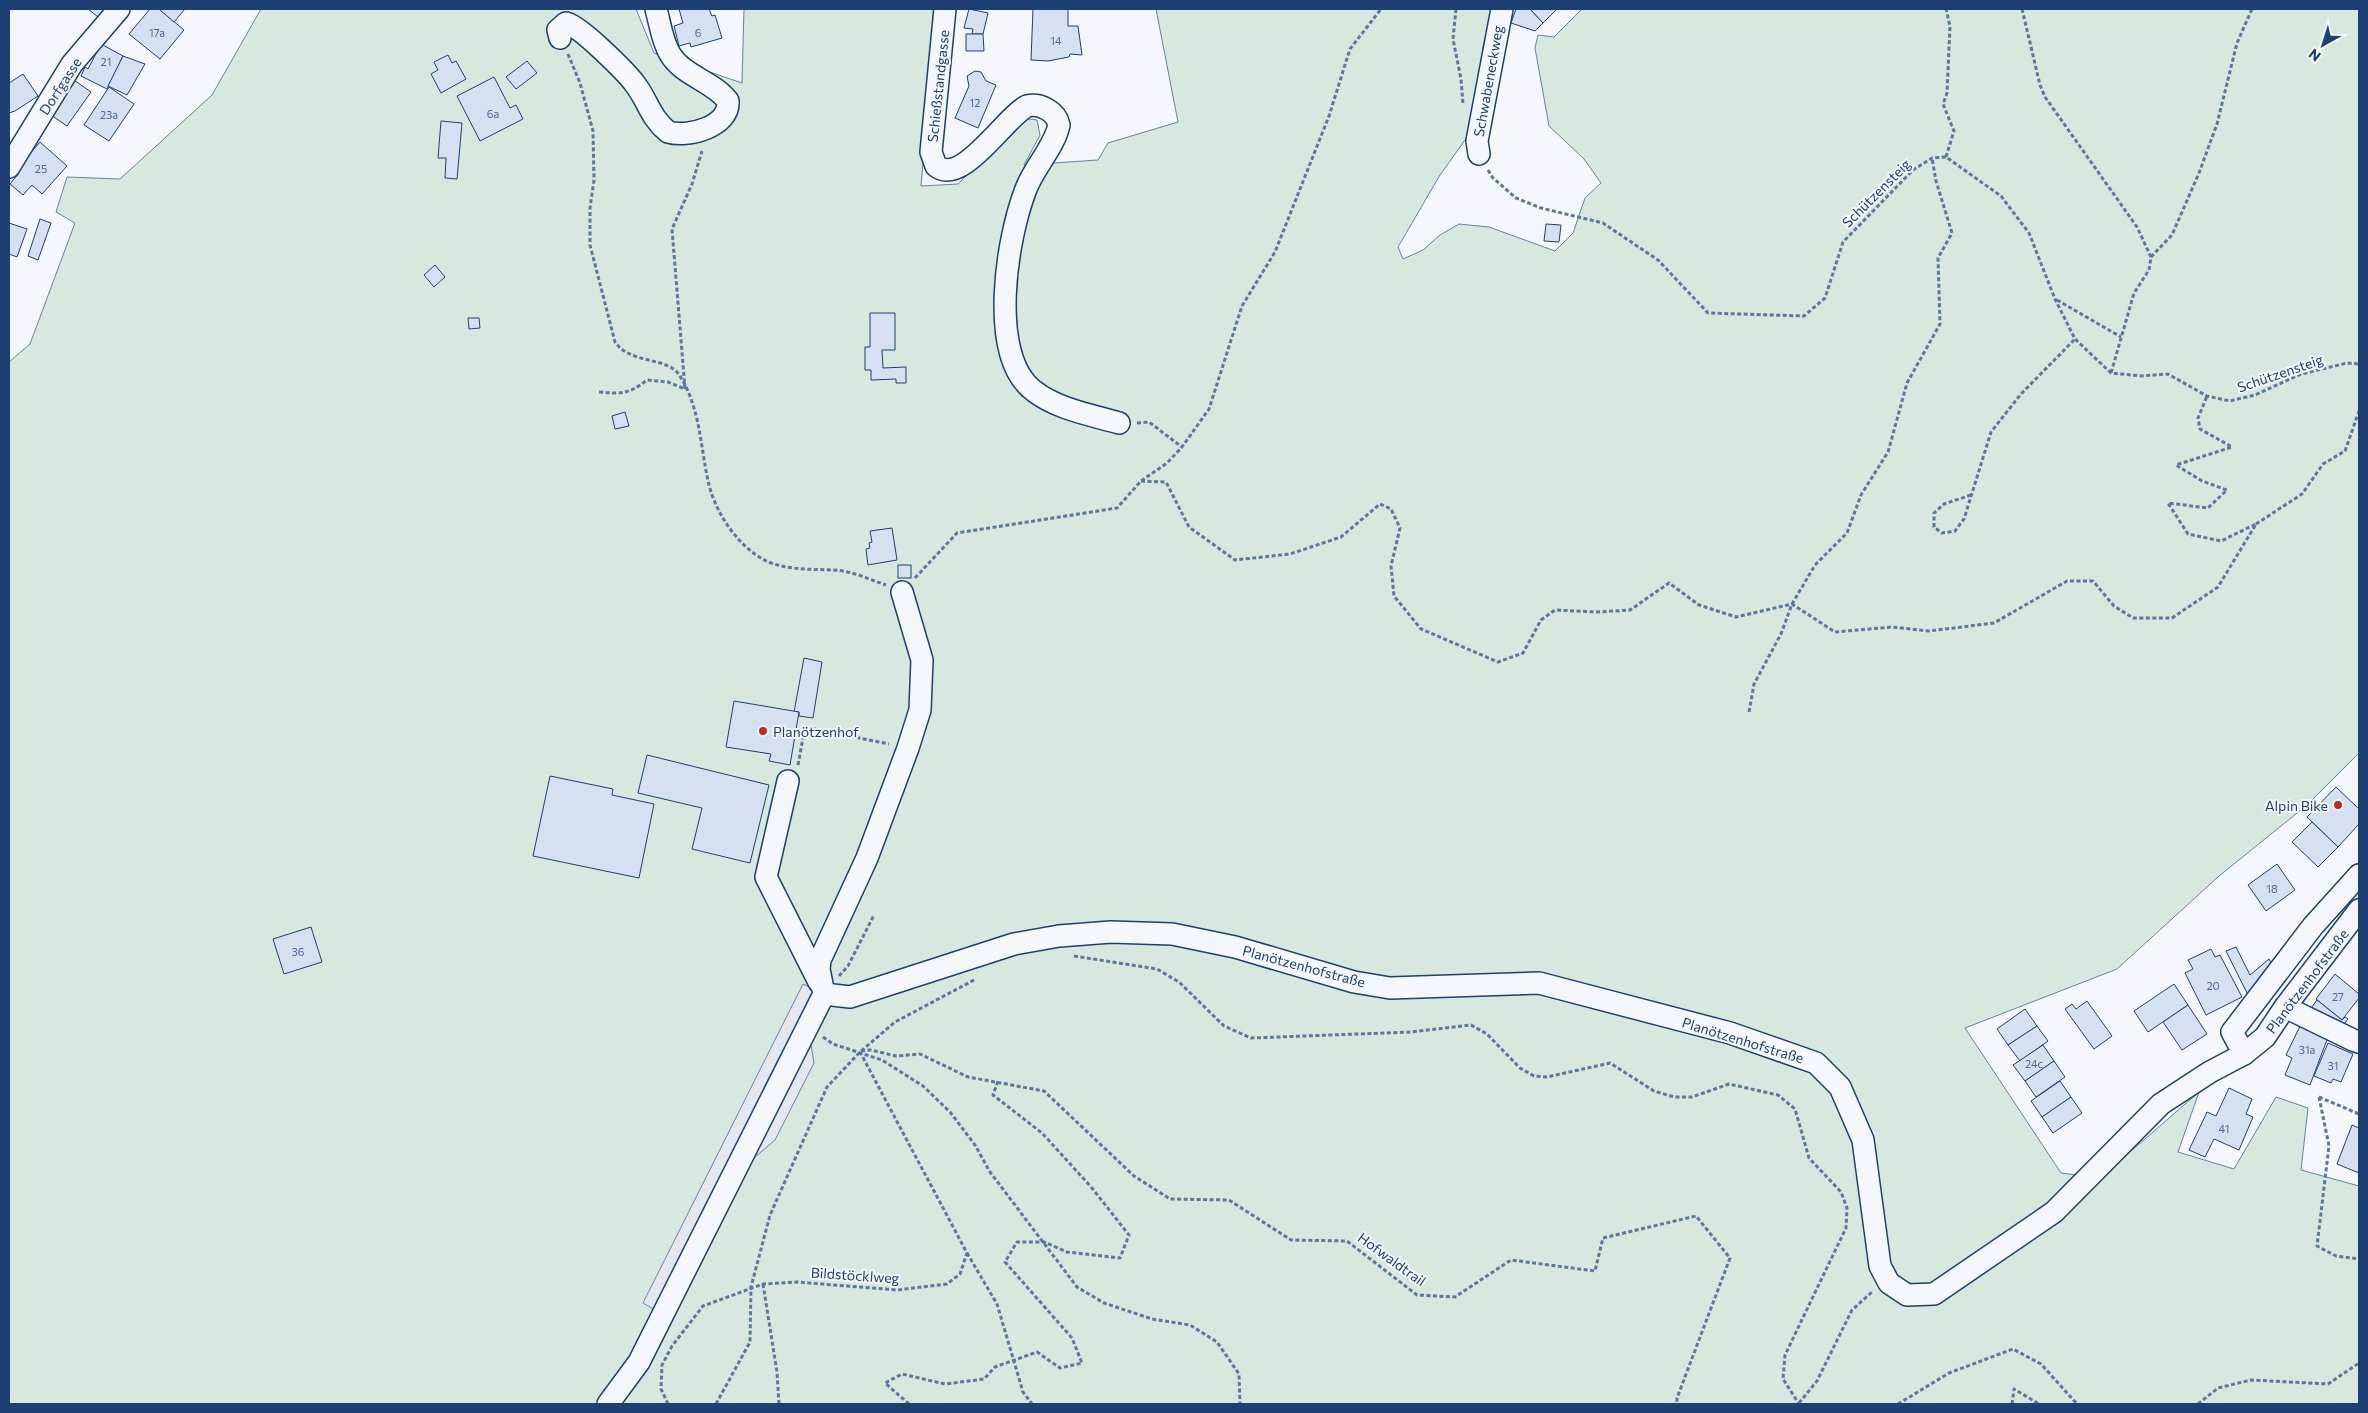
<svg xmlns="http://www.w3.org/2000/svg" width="2368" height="1413" font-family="Commissioner,sans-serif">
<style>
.green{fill:#d7e8df;stroke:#687fa3}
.parking{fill:#e3e8f0;stroke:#687fa3}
.building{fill:#d5e0f0;stroke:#1d3f73}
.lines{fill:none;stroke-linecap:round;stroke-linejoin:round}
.minor-casing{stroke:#1d3f73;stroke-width:24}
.path{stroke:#5e769c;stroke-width:3;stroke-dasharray:4 2.5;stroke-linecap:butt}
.minor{stroke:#f4f7fb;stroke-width:21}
.poi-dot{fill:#c62828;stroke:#f4f7fb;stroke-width:2}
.labels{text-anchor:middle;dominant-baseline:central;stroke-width:4;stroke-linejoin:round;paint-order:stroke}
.number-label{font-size:11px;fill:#4b6792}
.street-label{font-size:14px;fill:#1d3f73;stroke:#f4f7fb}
.poi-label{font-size:14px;fill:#1d3f73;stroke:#f4f7fb;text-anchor:start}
</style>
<rect width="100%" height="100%" fill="#f4f7fb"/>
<polygon class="green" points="261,9 636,9 654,53 742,83 744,9 936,9 921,186 958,184 1022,118 1037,120 1040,135 1024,165 1098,160 1108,143 1178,122 1156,9 1495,9 1483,47 1481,84 1470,133 1440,175 1398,247 1403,259 1423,250 1440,235 1459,224 1489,227 1555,251 1573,233 1585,198 1601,183 1584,159 1549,126 1535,48 1538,35 1554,37 1582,9 2359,9 2359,753 2307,805 2219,876 2117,969 1965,1028 2061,1173 2100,1178 2199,1092 2178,1152 2234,1169 2276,1097 2308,1108 2301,1170 2359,1186 2359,1404 9,1404 9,362 30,344 75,223 56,212 67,177 120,179 212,95"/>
<polygon class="parking" points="803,984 824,994 808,1027 814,1063 775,1140 733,1176 664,1315 643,1303"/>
<g class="building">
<polygon points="88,9 113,9 103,21"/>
<polygon points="150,9 159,9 184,30 160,59 129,34"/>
<polygon points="159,9 185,9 174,22"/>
<polygon points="679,9 709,9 712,16 715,15 722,38 691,47 690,43 679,46 674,26 683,23"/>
<polygon points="969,9 988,13 983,34 972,34 973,29 964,28"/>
<polygon points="1033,9 1068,9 1068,26 1078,26 1082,55 1070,54 1069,57 1048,61 1031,60"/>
<polygon points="1516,9 1530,9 1543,23 1535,31 1511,23"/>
<polygon points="1530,9 1557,9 1543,23"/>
<polygon points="966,34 983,34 984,51 966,51"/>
<polygon points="101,44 123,56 107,89 81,76 85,67 88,69"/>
<polygon points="448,55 452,63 456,61 466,79 441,93 431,74 438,70 434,62"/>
<polygon points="123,56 145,64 127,95 108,86"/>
<polygon points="527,61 537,73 516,89 506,77"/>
<polygon points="975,71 981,72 986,81 996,85 978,128 955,118 969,86 967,76"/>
<polygon points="23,74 38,96 15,111 9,113 9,83"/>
<polygon points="494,77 510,108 516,105 523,119 480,141 457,96"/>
<polygon points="71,78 91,92 67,126 48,113"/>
<polygon points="109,87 134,104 109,141 84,125"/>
<polygon points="441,121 462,123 457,179 445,178 446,158 438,158"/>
<polygon points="40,142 67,166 42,194 32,185 23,195 10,184 19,173 15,171"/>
<polygon points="40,219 51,223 38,260 28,256"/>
<polygon points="9,223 27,229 17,257 9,254"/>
<polygon points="1546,224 1561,225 1559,242 1544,241"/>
<polygon points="435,265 445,277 434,287 424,275"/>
<polygon points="870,313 895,313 895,350 882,350 883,368 906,367 906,383 896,383 896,379 871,380 871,370 865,370 865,347 870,347"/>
<polygon points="468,318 479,318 480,328 469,329"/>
<polygon points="625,412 629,426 615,429 612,416"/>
<polygon points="892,528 897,560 868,565 866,549 870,548 869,543 872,542 870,531"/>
<rect x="898" y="565" width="13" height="13"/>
<polygon points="804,658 822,662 813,718 799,716 799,712 794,712"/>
<polygon points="734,701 799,712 790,765 769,761 771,754 726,747"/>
<polygon points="647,755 769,785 750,863 692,849 702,808 638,793"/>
<polygon points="550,776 613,789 612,795 654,804 639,878 533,856"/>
<polygon points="2336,787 2359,809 2359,824 2338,847 2307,817"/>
<polygon points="2312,822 2338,847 2318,867 2292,842"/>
<polygon points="2277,864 2295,890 2266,911 2248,885"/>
<polygon points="311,927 322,962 284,974 273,939"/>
<polygon points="2236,947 2250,975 2269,959 2275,971 2251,1001 2226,951"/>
<polygon points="2211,949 2215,957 2220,955 2242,997 2206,1015 2185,973 2193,969 2188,960"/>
<polygon points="2335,974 2359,994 2359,998 2342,1020 2316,999"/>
<polygon points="2174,984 2188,1005 2148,1032 2134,1011"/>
<polygon points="2317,1000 2342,1020 2345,1017 2348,1019 2342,1027 2309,1011"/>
<polygon points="2087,1001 2112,1036 2094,1049 2065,1009 2072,1004 2076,1009"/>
<polygon points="2188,1005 2207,1034 2182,1050 2163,1022"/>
<polygon points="2025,1009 2037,1026 2008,1045 1997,1029"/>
<polygon points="2302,1022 2328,1037 2310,1085 2285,1075 2292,1058 2286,1055"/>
<polygon points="2037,1026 2048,1041 2020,1061 2008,1045"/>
<polygon points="2328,1043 2353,1054 2341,1082 2333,1079 2331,1083 2314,1076"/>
<polygon points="2043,1045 2054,1061 2025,1081 2013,1065"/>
<polygon points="2054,1061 2065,1077 2036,1097 2025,1081"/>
<polygon points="2060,1081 2071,1097 2042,1117 2031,1101"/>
<polygon points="2229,1088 2252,1099 2246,1114 2253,1117 2239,1150 2214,1139 2205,1157 2189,1150 2207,1112 2216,1116"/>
<polygon points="2071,1097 2082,1113 2053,1133 2042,1117"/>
<polygon points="2352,1125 2359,1128 2359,1173 2337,1164"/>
</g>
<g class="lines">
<defs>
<g id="minor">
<path d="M945,9L931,152L936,166C962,187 1005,117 1027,106C1040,103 1056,111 1059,125C1054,148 1034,167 1026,189C1007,237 987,356 1034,391C1057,409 1091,415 1119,423"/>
<path d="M560,38L558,30L566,23C577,23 627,73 635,84C648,101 650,117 668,132C687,138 730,127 728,101C713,81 683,76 670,54C662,41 660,23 656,9"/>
<polyline points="1479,154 1477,141 1502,9"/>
<polyline points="9,167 72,64 119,9"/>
<polyline points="788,781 766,877 819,982"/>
<polyline points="824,994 850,997 1014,944 1059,936 1111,932 1172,934 1235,947 1354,982 1390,988 1539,983 1730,1033 1816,1063 1840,1087 1863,1140 1880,1266 1889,1283 1907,1295 1934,1294 2054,1212 2161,1104 2210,1072 2244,1054 2265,1037 2285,1007 2359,910"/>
<polyline points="2285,1007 2353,1040 2359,1042"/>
<polyline points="2244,1054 2232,1032 2313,926 2359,875"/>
<polyline points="608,1404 639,1362 824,994 819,969 820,960 867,858 908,748 920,710 922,660 902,592"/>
</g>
</defs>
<use href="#minor" class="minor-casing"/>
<g class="path">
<polyline points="1456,9 1453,39 1461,79 1463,104"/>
<polyline points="2022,9 2040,85 2045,97 2137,227 2151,257 2149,270 2134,293 2111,373"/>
<path d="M568,54L580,83L593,131L594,180L590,208V245L615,342C631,365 668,356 680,376C701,410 700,447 709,485C717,516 741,551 771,563C791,570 811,569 831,570C850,570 868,579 886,585"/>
<polyline points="1946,157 1954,131 1943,104 1947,93 1950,26 1946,9"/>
<polyline points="1488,170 1493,178 1516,198 1541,208 1603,223 1658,260 1708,313 1804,316 1825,298 1843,242 1913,170 1932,158 1946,157 2001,196 2029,233 2055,299 2075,339 2111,373 2141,376 2168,374 2207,396 2230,401 2255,395 2301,374 2347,363 2359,364"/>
<polyline points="2151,257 2172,235 2199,173 2217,124 2237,43 2252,9"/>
<polyline points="2057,300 2121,337"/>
<path d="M599,392C622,394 629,394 647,380L668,382L685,389L672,229L692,184L702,151"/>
<polyline points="1137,423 1149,422 1182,447"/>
<polyline points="1141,481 1166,482 1189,527 1235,560 1290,554 1341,537 1380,504 1391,509 1400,528 1391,566 1394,596 1421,629 1498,662 1523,653 1541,620 1555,610 1597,612 1630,610 1669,583 1699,605 1736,617 1792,604 1835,632 1892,627 1929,631 1994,623 2067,581 2093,581 2114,606 2133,618 2172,618 2218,587 2256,524 2221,541 2188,534 2168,503 2208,508 2227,490 2202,481 2176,465 2232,447 2200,429 2198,418 2207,396"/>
<polyline points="1971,495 1944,504 1934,513 1934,527 1942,533 1955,531 1964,519 1991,432 2021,394 2075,339"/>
<polyline points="2256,524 2302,494 2323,464 2345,451 2359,411"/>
<polyline points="915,578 957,533 1117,508 1141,481 1167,463 1182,447 1209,409 1242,306 1275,252 1329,116 1350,49 1381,9"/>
<polyline points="1749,712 1754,684 1781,634 1792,604 1815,565 1847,533 1861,495 1888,452 1907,383 1940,324 1938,258 1952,233 1936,181 1932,158"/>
<polyline points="798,765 805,727 889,744"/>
<polyline points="1074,956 1157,969 1179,982 1224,1026 1251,1038 1411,1032 1471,1025 1487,1034 1520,1068 1534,1076 1547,1077 1610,1063 1654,1091 1674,1097 1692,1097 1729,1084 1778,1095 1795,1109 1809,1158 1841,1192 1847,1208 1846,1228 1785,1355 1783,1379 1799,1404"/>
<polyline points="839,976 848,966 874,915"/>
<polyline points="823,1037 833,1044 882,1060 923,1086 950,1112 975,1145 990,1172 1077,1287 1104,1303 1152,1319 1190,1325 1217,1342 1239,1374 1240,1404"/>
<polyline points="861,1051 871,1050 896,1056 920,1054 968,1077 1044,1091 1134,1176 1170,1199 1229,1200 1291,1240 1347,1241 1417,1295 1455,1297 1511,1260 1595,1271 1603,1238 1696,1216 1730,1258 1677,1398 1677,1404"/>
<polyline points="2319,1097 2329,1146 2317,1246 2336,1256 2359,1259"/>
<polyline points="2319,1097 2359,1114"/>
<polyline points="967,1253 997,1304 1023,1392 1032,1404"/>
<polyline points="763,1284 777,1372 779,1404"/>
<polyline points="1799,1403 1817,1381 1852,1310 1872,1292"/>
<polyline points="668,1404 661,1389 662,1365 672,1346 703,1306 763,1284 797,1282 897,1290 947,1284 960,1274 967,1253 860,1052"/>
<polyline points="716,1404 750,1342 751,1287 770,1215 827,1087 860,1052 895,1022 976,979"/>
<polyline points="909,1404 885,1383 902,1374 945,1384 984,1379 995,1367 1037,1352 1060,1368 1082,1363 1072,1338 1005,1262 1017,1242 1044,1242 1067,1252 1120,1258 1129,1235 1092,1188 1042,1133 993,1095 998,1081"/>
<polyline points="1898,1404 1949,1373 2013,1349 2041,1364 2077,1404"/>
<polyline points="2012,1404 2014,1389 2039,1404"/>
<polyline points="2198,1404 2218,1388 2251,1380 2328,1384 2359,1363"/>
</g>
<use href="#minor" class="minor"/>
</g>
<g class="poi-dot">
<circle cx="763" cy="731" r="5"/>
<circle cx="2338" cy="805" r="5"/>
</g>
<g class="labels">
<g class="number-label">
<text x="157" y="32">17a</text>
<text x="698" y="32">6</text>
<text x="1056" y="40">14</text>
<text x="106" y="61">21</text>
<text x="975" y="102">12</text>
<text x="493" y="113">6a</text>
<text x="109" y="114">23a</text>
<text x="41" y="168">25</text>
<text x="2272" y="888">18</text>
<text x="298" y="951">36</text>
<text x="2213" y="985">20</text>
<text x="2338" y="996">27</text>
<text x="2307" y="1049">31a</text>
<text x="2034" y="1063">24c</text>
<text x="2333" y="1065">31</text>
<text x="2224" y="1128">41</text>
</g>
<g class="street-label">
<text transform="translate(1488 81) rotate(-80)">Schwabeneckweg</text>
<text transform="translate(60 86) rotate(-57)">Dorfgasse</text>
<text transform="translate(938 86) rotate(-84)">Schießstandgasse</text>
<text transform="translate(1876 193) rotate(-45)">Schützensteig</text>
<text transform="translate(2280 373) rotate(-19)">Schützensteig</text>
<text transform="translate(1304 966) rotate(15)">Planötzenhofstraße</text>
<text transform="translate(2307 981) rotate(-53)">Planötzenhofstraße</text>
<text transform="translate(1743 1040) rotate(17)">Planötzenhofstraße</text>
<text transform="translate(1392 1259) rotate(36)">Hofwaldtrail</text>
<text transform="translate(855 1275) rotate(4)">Bildstöcklweg</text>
</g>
<g class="poi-label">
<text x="773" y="731">Planötzenhof</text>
<text x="2328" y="805" text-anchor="end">Alpin Bike</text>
</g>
</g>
<rect width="2368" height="1413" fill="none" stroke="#1d3f73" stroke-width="20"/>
<g transform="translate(2323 45) rotate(219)" stroke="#f4f7fb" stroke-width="4" paint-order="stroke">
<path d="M0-4L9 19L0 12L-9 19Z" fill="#1d3f73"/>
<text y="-8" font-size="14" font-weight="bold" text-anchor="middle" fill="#1d3f73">N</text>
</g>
</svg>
